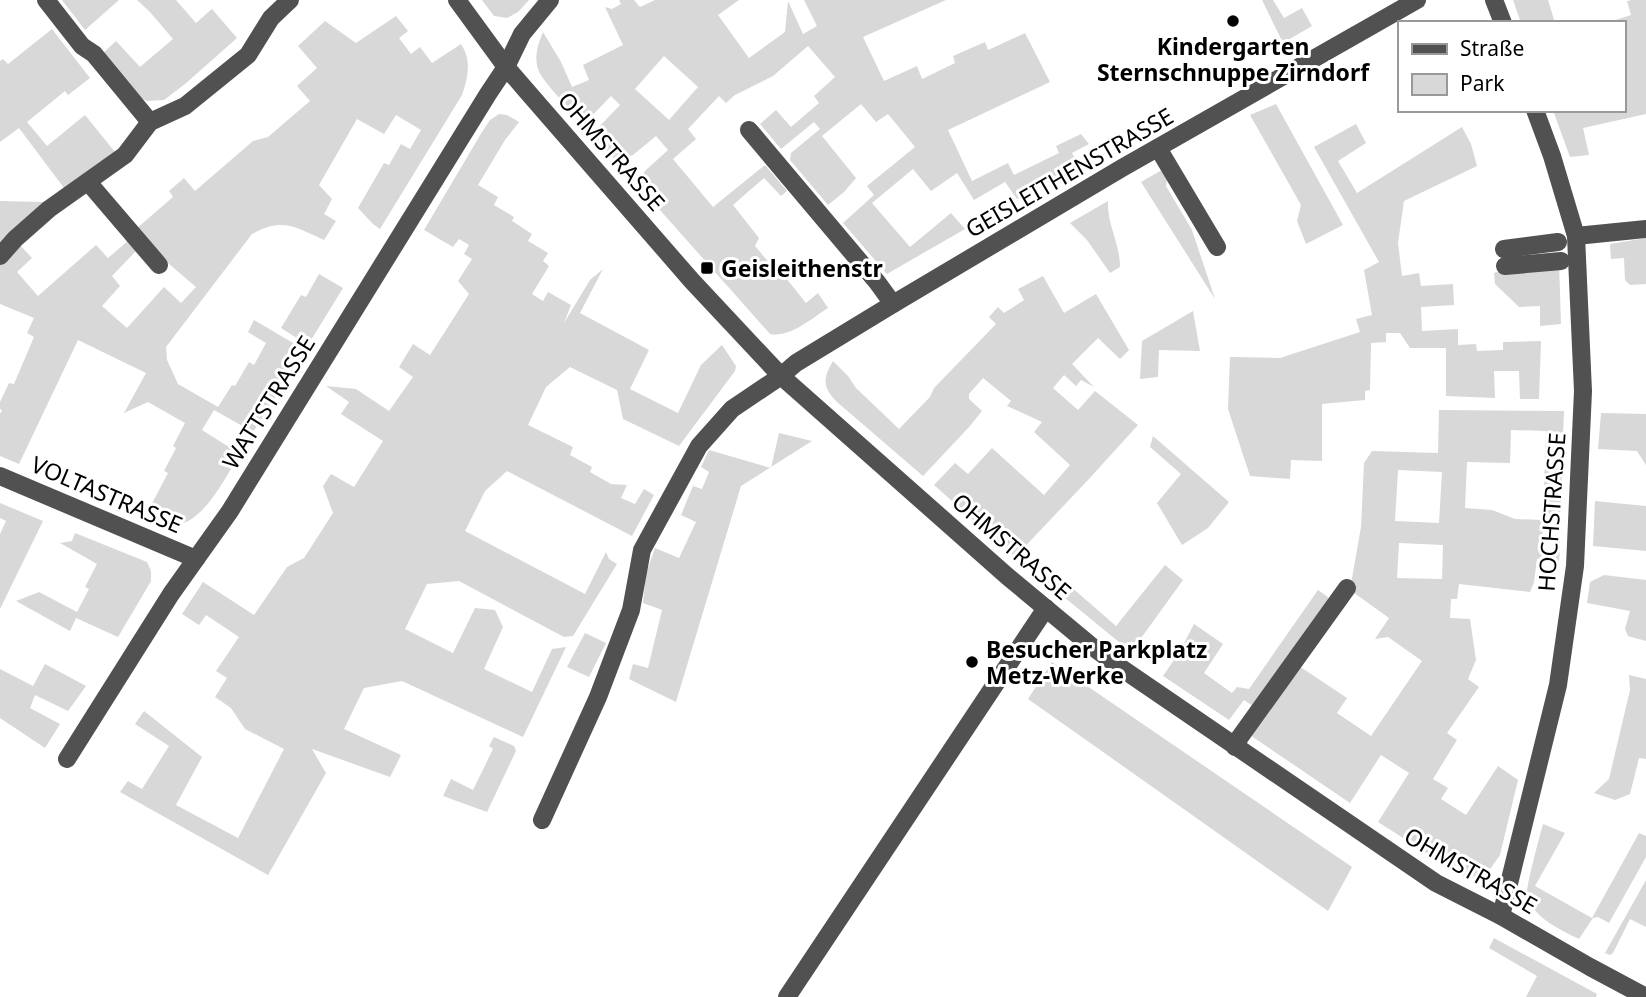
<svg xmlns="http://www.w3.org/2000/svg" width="1646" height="997" font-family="'Noto Sans',sans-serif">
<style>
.green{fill:#d8d8d8;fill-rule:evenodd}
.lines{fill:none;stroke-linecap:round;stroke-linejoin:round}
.minor{stroke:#515151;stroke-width:18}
.poi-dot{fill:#000;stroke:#fff;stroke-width:2.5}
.labels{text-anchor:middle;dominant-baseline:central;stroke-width:6;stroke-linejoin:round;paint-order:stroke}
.poi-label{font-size:23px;font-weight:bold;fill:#000;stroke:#fff;text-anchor:start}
.street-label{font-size:23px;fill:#000;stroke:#fff}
</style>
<rect width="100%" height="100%" fill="#fff"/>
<g class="green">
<polygon points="62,0 119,0 85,30"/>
<polygon points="137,0 176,0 196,23 212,9 237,38 185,84 164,100 147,101 138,97 103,53 116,41 140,67 173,39 150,12"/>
<polygon points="482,0 529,0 518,12 507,18 494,16"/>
<path d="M619,0H634L640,7L655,0H739L718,15L749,58L785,32L788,1L803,34L817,26L804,0H946L863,37L884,81L917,66L922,79L955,63L953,56L985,42L988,50L1025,33L1050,82L948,130L972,181L1008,163L1014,175L1059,153L1056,146L1081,134L1089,144L1072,153L1078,164L1017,199L1005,182L974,200L957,173L931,191L913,169L872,203L910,247L951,213L965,229L887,274L843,223L874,195L867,186L915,147L888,114L876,122L861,104L822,136L856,178L844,192L828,205L790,160L791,153L820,129L814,122L781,149L760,124L776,110L791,127L819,103L814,96L835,77L808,46L773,76L735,95L726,103L719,96L688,129L696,139L673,159L713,207L765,165L787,191L781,196L764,178L733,205L759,238L755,246L771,265L774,263L806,303L818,293L828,308C812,318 790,338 770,334L636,183L646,170L668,150L656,136L633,155L617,162L592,134L620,105L611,96L584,124C574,113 541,81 538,69C534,56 538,44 543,32L561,62L572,87L589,80L583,65L623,45L605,7L612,9L621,4ZM664,56L698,87L669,120L635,89Z"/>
<polygon points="1262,0 1273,0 1284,18 1302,8 1312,26 1283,43"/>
<polygon points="1513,0 1548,0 1555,23 1521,23"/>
<polygon points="1632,0 1646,0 1646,114 1583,128 1589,155 1570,157 1554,113 1564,110 1623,110 1623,23 1606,23 1631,15 1627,1"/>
<path d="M396,16L408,31L399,38L411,54L420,47L432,63L461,44C472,61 468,77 462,95L380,229L373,224L358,208L384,163L389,165L401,144L410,149L421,130L396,115L384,134L357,119L319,185L332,199L324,214L336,221L324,240C295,227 283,217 252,234L166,347L167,360L178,384L218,407L232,385L235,386L249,362L254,365L266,343L248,332L254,320L305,350L253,432L214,410L202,430L240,454C226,476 202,527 172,525C163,525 154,520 145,517L168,473L164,471L176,448L173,446L185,423L148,402L124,413L146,373L78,340L19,464L0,456V414L2,410L0,409V402L9,383L14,384L34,337L27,333L34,318L0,304V265L19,244L32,258L17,272L38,296L96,245L108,258L129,240L137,250L112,276L120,286L102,306L127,328L164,287L181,303L196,287L168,263L136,229L173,197L169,191L184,178L195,191L253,141L268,137L310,101L297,86L317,68L298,46L325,21L356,43Z"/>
<polygon points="52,29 90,78 68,95 65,91 27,122 47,146 85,115 115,152 64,188 19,128 0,142 0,61 3,59 8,64"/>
<polygon points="1276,104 1343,225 1306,244 1297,221 1301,205 1250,115"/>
<polygon points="499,114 507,115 519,122 505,140 478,185 498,197 494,205 514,217 512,221 532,234 528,241 548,253 543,261 549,266 532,294 543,301 548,292 571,305 564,323 590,280 603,269 580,313 649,350 630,389 678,413 701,365 722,345 736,366 735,371 679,446 623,419 617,390 570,367 546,387 528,425 573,447 570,455 592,467 590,472 611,484 627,485 621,498 635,504 644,489 654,495 632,536 507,471 485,491 465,531 585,594 606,552 609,559 617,564 573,636 564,637 459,581 427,584 405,629 453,653 475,608 495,610 503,627 484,669 532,692 552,649 566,647 523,737 402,681 364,688 344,729 401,755 390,777 312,749 326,773 268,875 120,792 128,781 142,789 169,746 135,724 144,711 202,757 176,805 238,838 284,749 245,729 231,708 215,697 227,678 216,671 239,637 206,615 199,625 182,614 203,582 254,615 287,567 304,558 333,513 323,486 331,474 354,487 383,441 341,414 349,402 326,386 356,389 389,411 413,377 399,367 413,344 430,355 469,294 458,281 472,259 464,254 469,245 459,239 453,247 424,230 482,132 490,120"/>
<polygon points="1356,124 1366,143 1338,161 1357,193 1462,127 1471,144 1477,166 1404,201 1398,243 1402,276 1419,273 1421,286 1453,284 1454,305 1421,307 1422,331 1458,329 1458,345 1476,344 1477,351 1503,350 1503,342 1541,341 1539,399 1520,399 1519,371 1494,371 1495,398 1446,396 1446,348 1410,348 1400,333 1386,333 1386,342 1371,343 1370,390 1365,391 1365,400 1322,404 1322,461 1291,460 1290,479 1250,476 1228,409 1230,357 1280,358 1360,332 1356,319 1372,315 1364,270 1379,262 1314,147"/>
<polygon points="1169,166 1166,186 1192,230 1215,299 1141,182"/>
<polygon points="0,201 44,202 0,246"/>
<path d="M1108,201C1107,225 1120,243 1120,267L1110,273L1087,240L1070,223Z"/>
<polygon points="1646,238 1646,284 1630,285 1625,280 1624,258 1611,259 1610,244"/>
<polygon points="1559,262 1561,324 1540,326 1540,306 1519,307 1495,284 1494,273 1517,265"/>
<polygon points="319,274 343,288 308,345 281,328 301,295 306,297"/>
<path d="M1043,276L1064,313L1096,294L1129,350L1120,359L1098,338L1072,364L1094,387L1081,380L1076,386L1064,375L1053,388L1078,410L1095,391L1138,425L1088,480L1015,557L934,485L955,463L968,474L992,448L1044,495L1070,465L1034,432L1042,422L1007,406L1011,401L983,378L969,394V399L982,411L970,426L923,476L837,402C822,387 823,378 833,361L848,376L856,388L899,429L930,397L934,388L996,324L989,317L998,307L1004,313L1024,300L1018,289Z"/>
<polygon points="1193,311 1200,351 1159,350 1158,377 1140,379 1142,341"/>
<path d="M1439,410L1564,411L1560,522L1543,521L1542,550L1560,551L1559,561L1537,559L1534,582L1530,592L1459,584L1457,599H1451L1450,618L1470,619L1476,660L1468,679L1479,687L1447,733L1457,740L1433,779L1448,788L1441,799L1466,815L1498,766L1518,780L1500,855L1486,875L1470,877L1461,875L1378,822L1409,773L1381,755L1350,803L1247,733L1296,664L1347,698L1337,713L1371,736L1422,661L1388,637L1375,639L1389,618L1350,590L1361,527L1364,463L1372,451L1438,453ZM1511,430L1546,431L1543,520L1515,519L1492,510L1465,508L1467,462L1510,463ZM1398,470L1442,472L1439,523L1395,521ZM1399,543L1443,545L1442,579L1397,578Z"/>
<polygon points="1601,413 1646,414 1646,465 1637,451 1598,449"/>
<polygon points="779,433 812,441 741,486 676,702 629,679 633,664 648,668 662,610 643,603 646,574 655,548 679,558 696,522 681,515 693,486 702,489 709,472 701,467 709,450 771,468"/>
<polygon points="1153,436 1229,502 1208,528 1182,545 1157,503 1181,474 1150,447"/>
<polygon points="1595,501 1646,506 1646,551 1593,546"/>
<polygon points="0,503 43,521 0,609 0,534 6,521 0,518"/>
<polygon points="75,533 147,562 151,571 151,581 118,637 76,618 70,631 16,601 39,592 77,612 89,589 85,587 97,564 60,543 72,541"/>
<polygon points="1165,565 1183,580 1131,652 1047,583 1055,573 1116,626"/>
<polygon points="1604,575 1646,580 1646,641 1628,636 1625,629 1630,611 1587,603 1590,582"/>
<polygon points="1318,590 1328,597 1330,605 1256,708 1244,700 1229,720 1163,676 1180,651 1194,624 1223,644 1204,673 1232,693 1237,687 1249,689"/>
<polygon points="585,633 606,643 589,677 567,667"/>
<polygon points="1052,662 1352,867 1328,911 1028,699"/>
<polygon points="45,664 86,686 68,711 35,695 30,708 60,724 45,748 0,718 0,669 33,686"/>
<polygon points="1629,675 1646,679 1646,759 1639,758 1630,794 1615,800 1594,793 1609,779 1630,690"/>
<polygon points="494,737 514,746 516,751 487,812 443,796 451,779 473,790 493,749 489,746"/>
<path d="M1543,824L1565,833L1535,886L1592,918L1639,833L1646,836V857L1609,923L1598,917L1593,918L1579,939C1561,930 1531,917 1527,894C1526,886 1540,835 1543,824Z"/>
<polygon points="1646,880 1646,927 1630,919 1613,953 1610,955 1605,953"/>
<polygon points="1494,938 1597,994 1596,997 1526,997 1537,976 1489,948"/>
</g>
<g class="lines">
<g class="minor">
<polyline points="46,0 82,46 94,54 150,122"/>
<polyline points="457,0 506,67 525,89 692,281 781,376 1007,576 1090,645 1124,670 1436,883 1501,916 1590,967 1646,997"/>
<polyline points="1494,0 1503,23"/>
<polyline points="749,130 877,282 893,304"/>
<polyline points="1158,148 1217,247"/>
<polyline points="88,182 159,265"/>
<polyline points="1576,236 1646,229"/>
<polyline points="1504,249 1558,242"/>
<polyline points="0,256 15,239 49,209 125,155 150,122 185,106 248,55 271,18 290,0"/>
<polyline points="1505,266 1561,261"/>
<polyline points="0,476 196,559"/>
<polyline points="1235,747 1240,737 1347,588"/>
<polyline points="67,759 171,594 230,511 488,94 506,67 522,34 550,0"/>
<polyline points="542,820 598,697 631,610 642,550 699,446 732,409 781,376 796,363 893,304 1122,168 1417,0"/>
<polyline points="1501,916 1558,685 1575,566 1583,391 1576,236 1552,156 1535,110"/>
<polyline points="787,997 1046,608"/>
</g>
</g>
<g class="poi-dot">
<circle cx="1233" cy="21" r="7"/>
<rect x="700" y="261" width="14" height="14" rx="3.5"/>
<circle cx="972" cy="662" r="7"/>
</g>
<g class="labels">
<g class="poi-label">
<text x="1233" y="46" text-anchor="middle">Kindergarten<tspan x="1233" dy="26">Sternschnuppe Zirndorf</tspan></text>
<text x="721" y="268">Geisleithenstr</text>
<text x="986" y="649">Besucher Parkplatz<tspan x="986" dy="26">Metz-Werke</tspan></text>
</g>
<g class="street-label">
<text transform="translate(612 151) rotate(49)">OHMSTRASSE</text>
<text transform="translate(1069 172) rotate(-30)">GEISLEITHENSTRASSE</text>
<text transform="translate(268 402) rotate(-58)">WATTSTRASSE</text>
<text transform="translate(107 494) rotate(23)">VOLTASTRASSE</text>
<text transform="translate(1551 512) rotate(-86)">HOCHSTRASSE</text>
<text transform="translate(1012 546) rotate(41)">OHMSTRASSE</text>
<text transform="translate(1471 870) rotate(30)">OHMSTRASSE</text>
</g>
</g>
<rect x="1398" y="21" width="228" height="91" fill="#ffffff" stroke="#999999" stroke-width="2"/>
<rect x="1412" y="44" width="35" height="10" fill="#515151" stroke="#999999" stroke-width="2"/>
<text x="1460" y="56" font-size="21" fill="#000000">Straße</text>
<rect x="1412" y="74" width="35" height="21" fill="#d8d8d8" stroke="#999999" stroke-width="2"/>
<text x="1460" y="91" font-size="21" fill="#000000">Park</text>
</svg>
